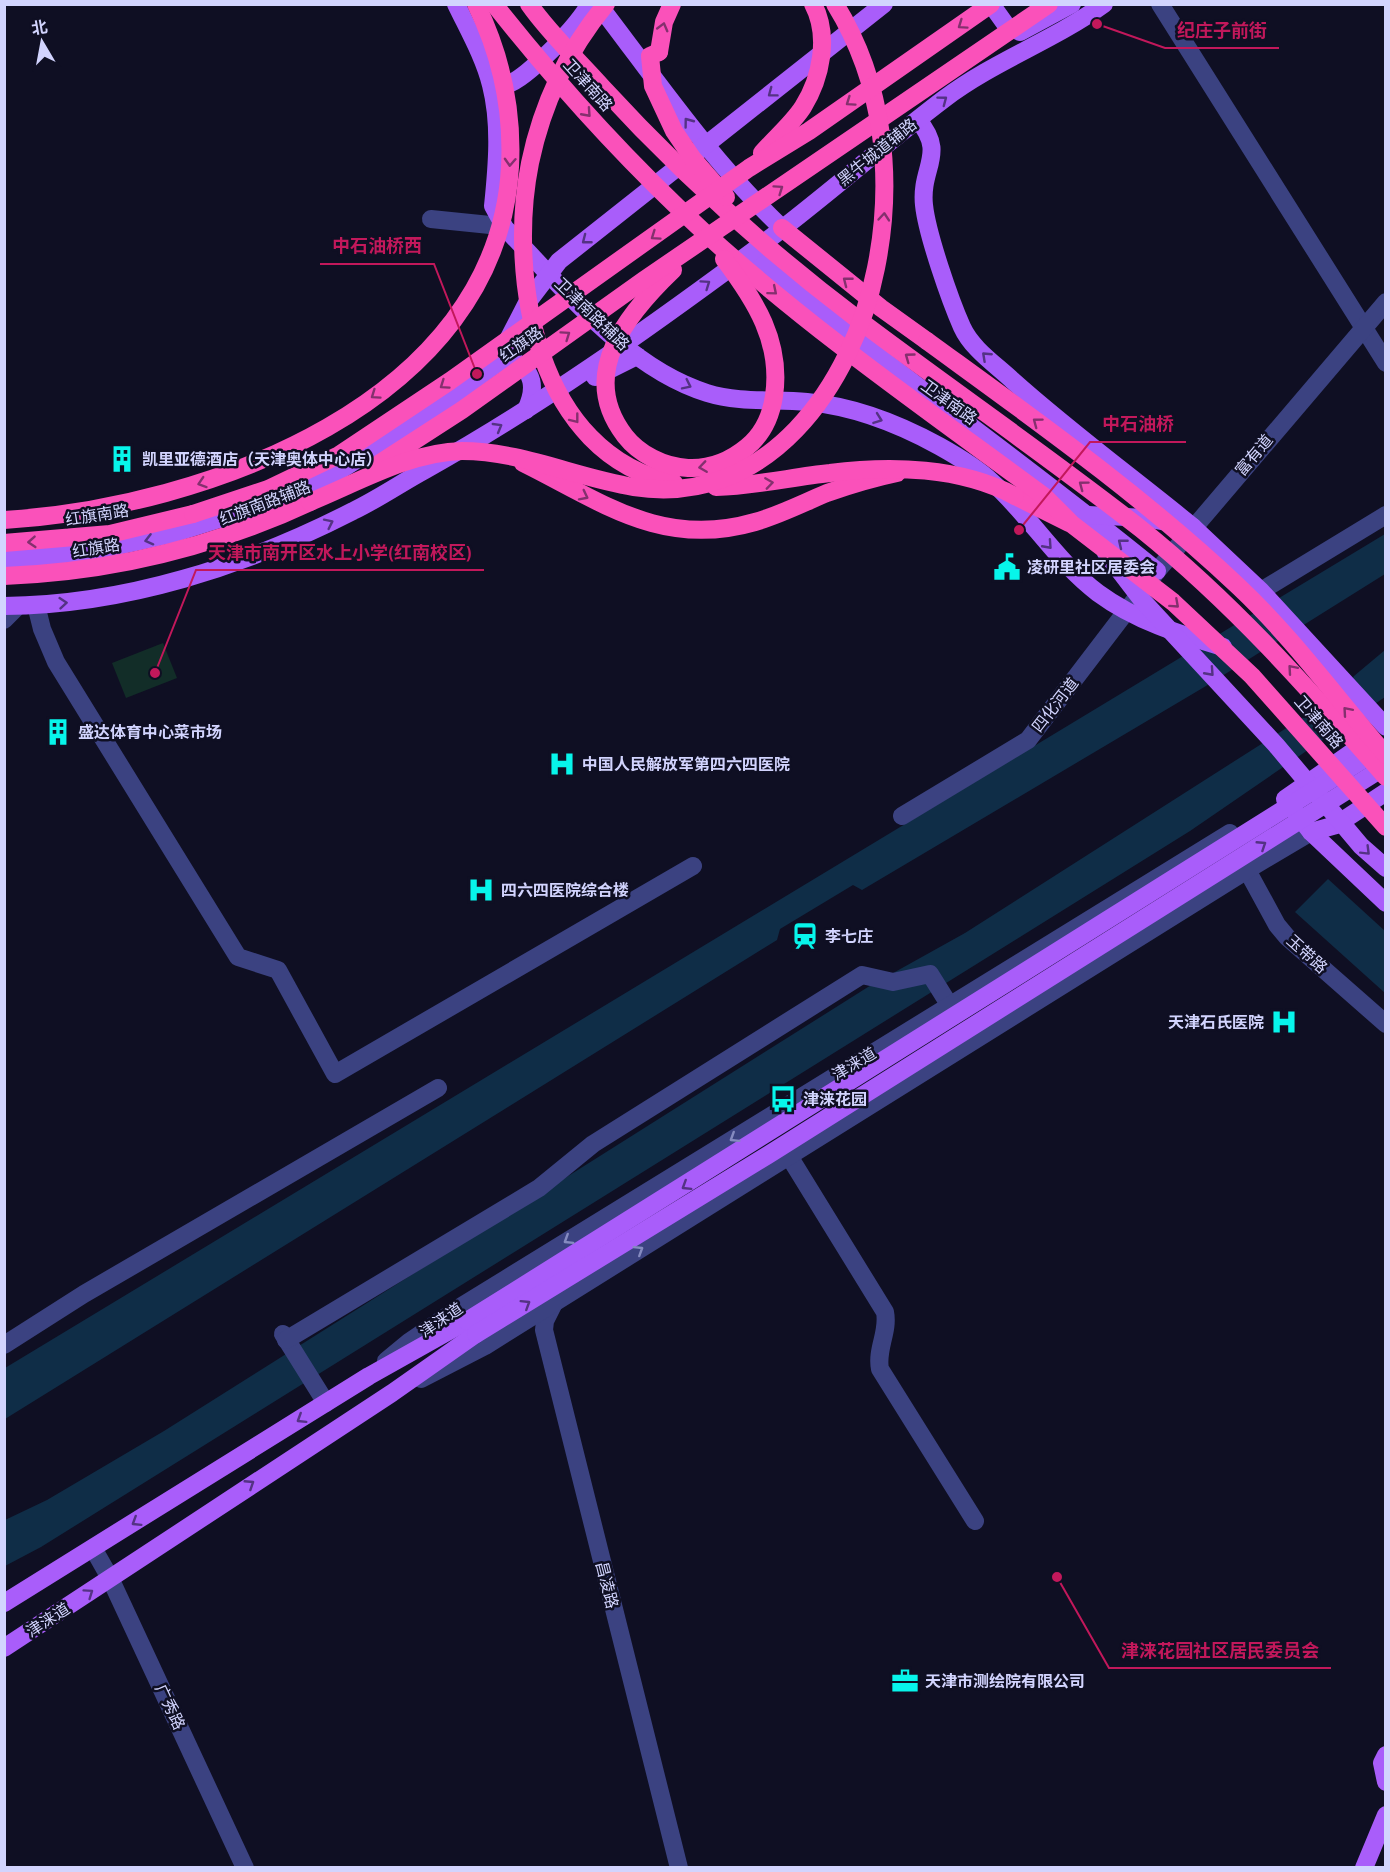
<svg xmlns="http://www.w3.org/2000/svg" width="1390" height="1872" font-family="Cabin,'Noto Sans SC',sans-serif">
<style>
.green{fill:#122d28}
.water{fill:#0f2d47}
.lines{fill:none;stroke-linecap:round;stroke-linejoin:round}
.minor{stroke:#3b4281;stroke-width:18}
.major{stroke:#a95dfa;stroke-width:18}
.highway{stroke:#fa51ba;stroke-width:18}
.major-bridge{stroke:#a95dfa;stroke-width:18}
.highway-bridge{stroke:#fa51ba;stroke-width:18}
.oneway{stroke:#84306e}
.oneway2{stroke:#543284}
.oneway3{stroke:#868bc0}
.labels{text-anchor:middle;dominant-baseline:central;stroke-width:5;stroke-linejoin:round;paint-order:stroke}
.street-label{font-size:16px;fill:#d2d4fe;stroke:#0f0f23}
.poi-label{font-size:16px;font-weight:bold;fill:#d2d4fe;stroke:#0f0f23;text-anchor:start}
.leader{fill:none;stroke:#c2185b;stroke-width:2}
.callout-dot{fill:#c2185b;stroke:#0f0f23;stroke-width:2}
.callout-label{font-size:18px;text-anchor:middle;font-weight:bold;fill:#c2185b;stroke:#0f0f23;stroke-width:5;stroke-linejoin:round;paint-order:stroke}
</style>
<rect width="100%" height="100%" fill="#0f0f23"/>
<polygon class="green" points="163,643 177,678 126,698 112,663"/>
<g class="water">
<polygon points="1385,534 1385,574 1206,686 862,890 853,885 780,929 777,940 5,1419 5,1368"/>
<polygon points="1385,650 1385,697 1190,831 41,1547 5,1566 5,1520 47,1500 164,1431 868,987 965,933 1346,690 1354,676"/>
<polygon points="1328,879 1385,931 1385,993 1295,912"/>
</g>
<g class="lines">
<g class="minor">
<polyline points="1160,4 1386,363"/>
<polyline points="431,219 490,225"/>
<polyline points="1261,591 1386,515"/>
<polyline points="36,605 42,629 56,662 238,957 278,970 335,1074 693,866"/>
<polyline points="4,620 18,606"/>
<polyline points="902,816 1028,740 1157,571 1386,302"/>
<polyline points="1247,870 1277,925 1287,937 1386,1024"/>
<path d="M784,1148L885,1312C889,1332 876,1349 880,1369L975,1521"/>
<polyline points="554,1303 545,1321 544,1330 679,1868"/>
<polyline points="283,1334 326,1403"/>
<polyline points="286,1340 539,1188 593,1144 862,975 893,982 930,974 950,1006"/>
<polyline points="4,1345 84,1294 438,1088"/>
<polyline points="386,1361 409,1342 462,1306 1230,833"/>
<polyline points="421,1379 485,1346 1247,870 1311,832"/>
<polyline points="93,1548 110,1578 245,1868"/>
</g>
<g class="major">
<path d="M456,4C469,31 484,57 491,85C501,124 497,167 493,206L505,228C563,287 626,368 707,393C739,403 774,399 807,402C852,406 899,424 939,446C957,456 977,468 992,482C1030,516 1057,562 1098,593C1136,621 1179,634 1223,647"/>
<path d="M598,4C657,81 712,162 782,228"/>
<polyline points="991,4 1006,25 1020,32 1072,4"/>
<path d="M491,78C496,82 502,85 508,84C526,79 582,22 589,4"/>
<path d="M918,120C947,154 920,167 924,205C927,234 950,300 962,327C972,349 995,364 1012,380C1070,432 1133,478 1193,527"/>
<path d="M750,254C882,364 1024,462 1157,571"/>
<path d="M495,365L511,360C535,370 536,389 526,410"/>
<polyline points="595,377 637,356"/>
<polyline points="1088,515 1145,518 1193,527 1261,591 1386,727"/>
<polyline points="4,560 95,551 172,534 279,500 336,473 426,416 495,365 527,303 559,261 884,4"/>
<path d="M4,606C125,605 246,566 353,511C378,499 401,483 425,470C538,407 645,331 749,254C816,205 878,149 944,99C994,61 1053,41 1104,4"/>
<polyline points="1371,739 1285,799 1311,832 1386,903"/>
<polyline points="1311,832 1336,825 1386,792"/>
<polyline points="4,1603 369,1376 467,1321"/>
<polyline points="4,1648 392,1393 476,1334"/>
<polyline points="1386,1755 1382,1763 1386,1782"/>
<polyline points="1364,1868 1386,1815"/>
</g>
<g class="highway">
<polyline points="659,52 664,22 672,4"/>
<polyline points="782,228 881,308 927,341"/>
<path d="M523,463C602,502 662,549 755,522C780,515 803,503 827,493C850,485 873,478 897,473"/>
<polyline points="1015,496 1069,523"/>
<polyline points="4,543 110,534 193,514"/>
<path d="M4,576C111,572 214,547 310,502"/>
</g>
<g class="major-bridge">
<polyline points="1106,553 1142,600 1276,745 1361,846 1386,868"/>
<polyline points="467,1321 1380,749"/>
<polyline points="476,1334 768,1155 1386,766"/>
</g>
<g class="highway-bridge">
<path d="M494,4C558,85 628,162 704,232C810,329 930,412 1045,497L1073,525L1173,602L1252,676L1386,827"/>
<path d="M529,4C550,34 578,60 602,87C679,171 765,249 856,318C950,389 1048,456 1141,529C1233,603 1308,688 1386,777"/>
<path d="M606,4C568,50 542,105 530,163C507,278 537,455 674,483"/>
<polyline points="659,52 650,56 653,86 674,131 693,159 726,197"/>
<path d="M762,153C775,138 792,124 803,107C821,78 830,36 813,4"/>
<path d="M673,270C627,314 577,374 625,436C639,454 664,467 688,468C709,469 730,461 747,447C763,434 771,416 774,396C782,342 755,300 724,259"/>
<path d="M927,341C1034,419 1143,496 1239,587C1293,638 1337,699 1386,755"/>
<polyline points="380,463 462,410 644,280 1049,4"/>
<path d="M716,487C755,486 792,477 830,473C891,465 961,467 1015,496"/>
<path d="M310,502C357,483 410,452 462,451C521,451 577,478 634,487C767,508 853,385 876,268C894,179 884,83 835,4"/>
<polyline points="193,514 268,489 339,455 450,381 749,168 809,131 991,4"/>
<path d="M4,520C204,508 497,403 510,167C513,110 501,55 476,4"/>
</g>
</g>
<defs><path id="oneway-chevron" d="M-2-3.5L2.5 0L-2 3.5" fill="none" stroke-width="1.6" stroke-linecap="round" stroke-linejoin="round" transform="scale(1.5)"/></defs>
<g class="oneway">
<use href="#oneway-chevron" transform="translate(962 25) rotate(145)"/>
<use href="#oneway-chevron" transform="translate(663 27) rotate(-75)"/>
<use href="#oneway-chevron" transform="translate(850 102) rotate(145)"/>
<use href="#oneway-chevron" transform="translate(587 113) rotate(48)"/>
<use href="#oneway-chevron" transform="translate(510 162) rotate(93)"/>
<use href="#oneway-chevron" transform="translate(779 189) rotate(-35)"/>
<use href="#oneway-chevron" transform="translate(884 217) rotate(-85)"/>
<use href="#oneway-chevron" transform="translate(655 236) rotate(145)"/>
<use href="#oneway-chevron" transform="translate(847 281) rotate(-142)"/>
<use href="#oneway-chevron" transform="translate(773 291) rotate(40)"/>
<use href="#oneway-chevron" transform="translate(566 335) rotate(-35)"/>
<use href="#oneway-chevron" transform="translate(909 357) rotate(-144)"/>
<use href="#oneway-chevron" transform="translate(444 385) rotate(145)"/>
<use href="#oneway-chevron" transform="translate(375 395) rotate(145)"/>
<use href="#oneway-chevron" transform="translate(575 419) rotate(52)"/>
<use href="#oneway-chevron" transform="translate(1037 422) rotate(-143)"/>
<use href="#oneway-chevron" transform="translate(703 467) rotate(172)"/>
<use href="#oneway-chevron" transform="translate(202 483) rotate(162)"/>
<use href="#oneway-chevron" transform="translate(769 483) rotate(-8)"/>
<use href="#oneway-chevron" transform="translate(1083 485) rotate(-143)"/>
<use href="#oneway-chevron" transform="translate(584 496) rotate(27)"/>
<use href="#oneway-chevron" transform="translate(32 542) rotate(176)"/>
<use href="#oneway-chevron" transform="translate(1175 604) rotate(42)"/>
<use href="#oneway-chevron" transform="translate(1292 669) rotate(-131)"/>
<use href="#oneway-chevron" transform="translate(1347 711) rotate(-131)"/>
</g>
<g class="oneway2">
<use href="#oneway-chevron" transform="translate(772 93) rotate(143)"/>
<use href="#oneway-chevron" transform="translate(943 100) rotate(-37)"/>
<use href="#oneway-chevron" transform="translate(688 122) rotate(-127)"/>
<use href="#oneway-chevron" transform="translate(586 240) rotate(142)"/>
<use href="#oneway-chevron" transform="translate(706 284) rotate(-35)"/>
<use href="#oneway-chevron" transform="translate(986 356) rotate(-137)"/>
<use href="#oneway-chevron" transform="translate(687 385) rotate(26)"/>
<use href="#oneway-chevron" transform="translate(878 419) rotate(20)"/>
<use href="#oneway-chevron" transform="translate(498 427) rotate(-30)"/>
<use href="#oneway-chevron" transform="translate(329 523) rotate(-26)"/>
<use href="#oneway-chevron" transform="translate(149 540) rotate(166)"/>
<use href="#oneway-chevron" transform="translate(1122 543) rotate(-141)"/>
<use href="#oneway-chevron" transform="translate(1048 545) rotate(48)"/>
<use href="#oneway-chevron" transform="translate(63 603) rotate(-5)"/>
<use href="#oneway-chevron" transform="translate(1210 672) rotate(48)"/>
<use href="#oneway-chevron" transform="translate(1262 845) rotate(-33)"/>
<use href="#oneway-chevron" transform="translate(1366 851) rotate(45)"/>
<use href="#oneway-chevron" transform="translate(686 1186) rotate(148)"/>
<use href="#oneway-chevron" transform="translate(526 1304) rotate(-32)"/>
<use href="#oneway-chevron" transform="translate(301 1419) rotate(148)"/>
<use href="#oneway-chevron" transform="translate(250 1484) rotate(-33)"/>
<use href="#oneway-chevron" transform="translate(136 1522) rotate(148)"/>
<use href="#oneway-chevron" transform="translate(89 1593) rotate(-35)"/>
</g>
<g class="oneway3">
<use href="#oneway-chevron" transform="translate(734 1138) rotate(148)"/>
<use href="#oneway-chevron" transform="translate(568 1240) rotate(148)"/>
<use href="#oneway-chevron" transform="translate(639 1250) rotate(-32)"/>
</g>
<defs>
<symbol id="building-bare" viewBox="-9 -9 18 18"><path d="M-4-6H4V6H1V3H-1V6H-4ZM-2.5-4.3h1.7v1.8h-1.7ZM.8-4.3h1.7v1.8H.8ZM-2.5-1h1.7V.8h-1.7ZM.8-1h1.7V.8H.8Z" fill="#07f5eb" stroke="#0f0f23" stroke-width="2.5" paint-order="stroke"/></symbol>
<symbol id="civic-bare" viewBox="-9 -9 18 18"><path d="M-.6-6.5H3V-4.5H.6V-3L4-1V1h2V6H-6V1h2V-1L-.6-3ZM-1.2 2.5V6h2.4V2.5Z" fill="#07f5eb" stroke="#0f0f23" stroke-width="2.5" paint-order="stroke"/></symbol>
<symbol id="hospital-bare" viewBox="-9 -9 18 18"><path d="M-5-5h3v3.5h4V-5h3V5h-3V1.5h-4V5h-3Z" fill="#07f5eb" stroke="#0f0f23" stroke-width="2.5" paint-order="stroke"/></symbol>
<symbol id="station-bare" viewBox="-9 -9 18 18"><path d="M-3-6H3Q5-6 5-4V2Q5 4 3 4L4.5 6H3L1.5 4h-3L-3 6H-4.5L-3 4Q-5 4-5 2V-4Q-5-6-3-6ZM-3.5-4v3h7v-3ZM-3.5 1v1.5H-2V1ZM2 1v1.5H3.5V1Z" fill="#07f5eb" stroke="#0f0f23" stroke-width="2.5" paint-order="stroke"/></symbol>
<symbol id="bus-bare" viewBox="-9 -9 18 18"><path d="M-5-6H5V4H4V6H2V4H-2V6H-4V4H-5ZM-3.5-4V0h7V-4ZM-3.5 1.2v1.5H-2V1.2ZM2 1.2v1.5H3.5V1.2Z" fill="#07f5eb" stroke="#0f0f23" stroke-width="2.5" paint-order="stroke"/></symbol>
<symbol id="office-bare" viewBox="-9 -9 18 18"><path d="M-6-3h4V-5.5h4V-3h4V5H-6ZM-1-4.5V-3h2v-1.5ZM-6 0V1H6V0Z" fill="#07f5eb" stroke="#0f0f23" stroke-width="2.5" paint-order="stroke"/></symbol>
</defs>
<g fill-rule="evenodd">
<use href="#building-bare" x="103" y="440" width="38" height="38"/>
<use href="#civic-bare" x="988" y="548" width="38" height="38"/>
<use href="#building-bare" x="39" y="713" width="38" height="38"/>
<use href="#hospital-bare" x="543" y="745" width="38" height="38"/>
<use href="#hospital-bare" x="462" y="871" width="38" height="38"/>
<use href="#station-bare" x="786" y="917" width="38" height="38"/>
<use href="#hospital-bare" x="1265" y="1003" width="38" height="38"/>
<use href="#bus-bare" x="764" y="1080" width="38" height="38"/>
<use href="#office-bare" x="886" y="1662" width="38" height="38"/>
</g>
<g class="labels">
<g class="street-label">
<text transform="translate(588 85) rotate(48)">卫津南路</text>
<text transform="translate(877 152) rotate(-39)">黑牛城道辅路</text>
<text transform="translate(592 314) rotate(44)">卫津南路辅路</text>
<text transform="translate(521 344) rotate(-35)">红旗路</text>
<text transform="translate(949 402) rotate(36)">卫津南路</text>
<text transform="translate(1254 455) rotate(-50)">富有道</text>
<text transform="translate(265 503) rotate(-21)">红旗南路辅路</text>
<text transform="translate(97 515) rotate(-9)">红旗南路</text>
<text transform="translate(96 548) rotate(-9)">红旗路</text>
<text transform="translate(1055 705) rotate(-52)">四化河道</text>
<text transform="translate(1319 722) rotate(49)">卫津南路</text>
<text transform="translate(1307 954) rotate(42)">玉带路</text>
<text transform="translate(854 1064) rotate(-31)">津涞道</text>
<text transform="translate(441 1320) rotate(-34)">津涞道</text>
<text transform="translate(607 1585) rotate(76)">昌凌路</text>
<text transform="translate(48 1620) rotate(-33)">津涞道</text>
<text transform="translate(170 1707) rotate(65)">广秀路</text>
</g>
<g class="poi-label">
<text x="142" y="459">凯里亚德酒店（天津奥体中心店）</text>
<text x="1027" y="567">凌研里社区居委会</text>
<text x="78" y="732">盛达体育中心菜市场</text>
<text x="582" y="764">中国人民解放军第四六四医院</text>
<text x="501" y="890">四六四医院综合楼</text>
<text x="825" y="936">李七庄</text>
<text x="1264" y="1022" text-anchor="end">天津石氏医院</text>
<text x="803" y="1099">津涞花园</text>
<text x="925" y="1681">天津市测绘院有限公司</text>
</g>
</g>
<path class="leader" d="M1097 24L1165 48H1279M477 374L434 264H320M1019 530L1090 442H1186M155 673L196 570H484M1057 1577L1109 1668H1331"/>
<g class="callout-dot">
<circle cx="1097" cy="24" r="6"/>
<circle cx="477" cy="374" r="6"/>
<circle cx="1019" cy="530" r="6"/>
<circle cx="155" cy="673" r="6"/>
<circle cx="1057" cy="1577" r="6"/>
</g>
<g class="callout-label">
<text x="1222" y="37">纪庄子前街</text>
<text x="377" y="252">中石油桥西</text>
<text x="1138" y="430">中石油桥</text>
<text x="340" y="559">天津市南开区水上小学(红南校区)</text>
<text x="1220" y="1657">津涞花园社区居民委员会</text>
</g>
<rect width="1390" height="1872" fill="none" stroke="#d2d4fe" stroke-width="12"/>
<g transform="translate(42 42) rotate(350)" stroke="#0f0f23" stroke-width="4.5" paint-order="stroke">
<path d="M0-4.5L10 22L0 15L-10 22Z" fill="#d2d4fe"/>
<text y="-9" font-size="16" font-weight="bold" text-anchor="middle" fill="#d2d4fe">北</text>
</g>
</svg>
